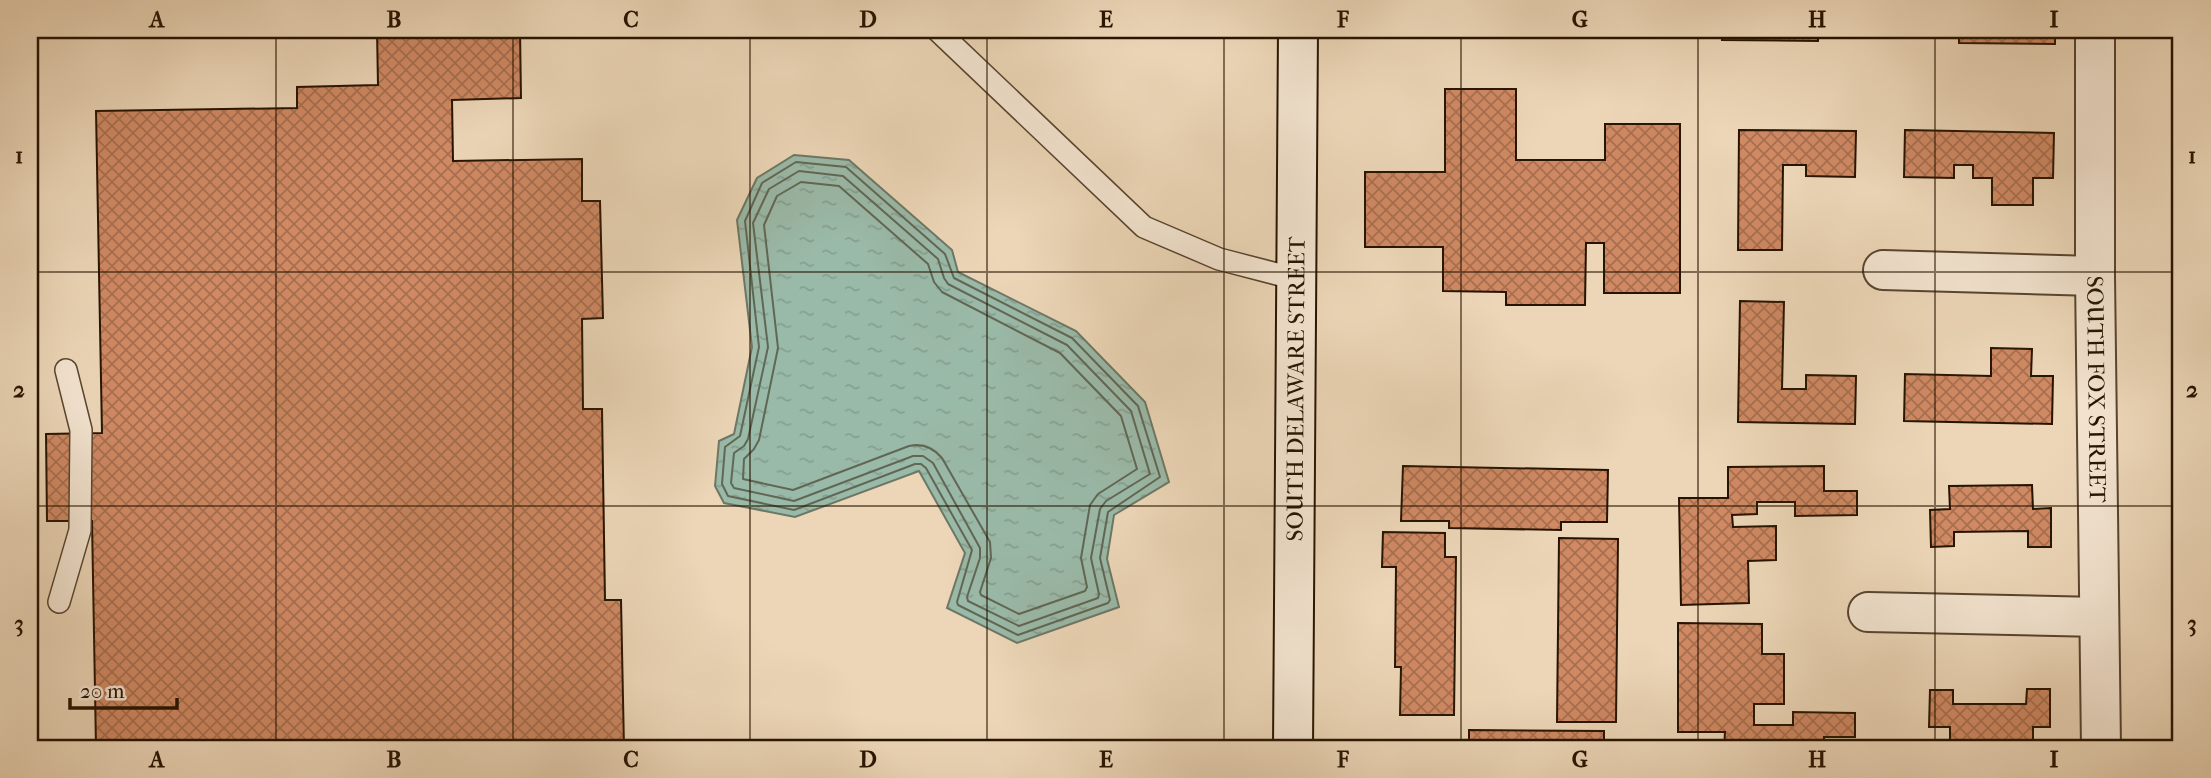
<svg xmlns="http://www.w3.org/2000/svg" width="2211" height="778" font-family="'IM FELL French Canon',serif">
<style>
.water{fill:url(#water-ripples);stroke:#6c7865;stroke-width:2}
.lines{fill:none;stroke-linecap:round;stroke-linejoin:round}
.shore{stroke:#606754;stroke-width:2}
.building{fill:url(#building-cross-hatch);stroke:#271400;stroke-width:2}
.lane-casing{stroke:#58442e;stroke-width:24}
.street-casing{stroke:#58442e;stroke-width:42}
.secondary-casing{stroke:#271400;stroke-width:42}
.lane{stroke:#f3e4d0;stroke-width:21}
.street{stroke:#f3e4d0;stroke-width:38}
.secondary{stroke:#f3e4d0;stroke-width:38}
.grid{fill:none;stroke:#271400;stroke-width:2;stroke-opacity:0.55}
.labels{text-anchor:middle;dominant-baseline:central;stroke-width:7;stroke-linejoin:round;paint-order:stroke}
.street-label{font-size:23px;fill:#271400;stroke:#f3e4d0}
.neatline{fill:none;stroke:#271400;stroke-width:2.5}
.grid-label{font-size:23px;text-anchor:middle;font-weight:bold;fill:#271400}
</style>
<defs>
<pattern id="water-ripples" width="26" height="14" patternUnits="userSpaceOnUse" patternTransform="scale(1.75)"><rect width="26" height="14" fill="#9abaa9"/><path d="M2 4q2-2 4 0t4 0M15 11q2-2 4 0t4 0" fill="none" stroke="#859f90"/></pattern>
<pattern id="building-cross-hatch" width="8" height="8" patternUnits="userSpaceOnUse" patternTransform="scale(1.75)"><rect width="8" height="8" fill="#cf8963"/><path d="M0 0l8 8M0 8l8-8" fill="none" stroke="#a86f4f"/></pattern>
</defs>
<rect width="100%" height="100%" fill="#ecd6b7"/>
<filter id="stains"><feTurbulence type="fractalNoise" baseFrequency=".00286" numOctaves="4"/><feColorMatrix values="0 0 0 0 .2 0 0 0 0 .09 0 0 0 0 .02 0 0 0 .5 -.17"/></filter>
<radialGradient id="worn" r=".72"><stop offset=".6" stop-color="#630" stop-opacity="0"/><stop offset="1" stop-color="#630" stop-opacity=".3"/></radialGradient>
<polygon class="water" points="794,155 849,160 952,250 958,272 1076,331 1145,402 1169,482 1114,515 1107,559 1119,607 1017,643 947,608 965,553 919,471 795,517 724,503 715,486 719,441 734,434 752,347 737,220 757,178"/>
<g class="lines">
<g class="shore">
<polygon points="796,162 846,167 945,254 954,278 1072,338 1138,406 1160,477 1108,512 1100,558 1110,600 1108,603 1018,635 958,605 957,602 972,550 926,468 921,464 915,464 794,510 728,496 722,484 725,447 740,436 759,347 745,221 762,183"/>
<polygon points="799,171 843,176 938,259 944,278 948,284 1067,345 1131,411 1150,474 1106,501 1100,509 1091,558 1099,594 1098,598 1019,626 968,601 967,597 980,558 980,548 933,463 923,456 913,456 794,501 734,488 731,483 734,453 744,446 748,439 768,347 753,223 769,189"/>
<path d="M801,182L839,186L928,264L934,282L942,292L1060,353L1121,416L1137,469L1098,494L1090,505L1081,558L1087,587L1085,591L1019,614L981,595L980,592L991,558L990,542L942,458C933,447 923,443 909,446L793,490L743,479L744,459L754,449L759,440L778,348L764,225L777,196Z"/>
</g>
</g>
<g class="building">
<polygon points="377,30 520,30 521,98 452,100 453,161 582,159 582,201 600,201 603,318 582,319 583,409 602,409 605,600 621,600 624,748 96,748 92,521 47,521 46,434 102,433 96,111 297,108 297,87 378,85"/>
<polygon points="1723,30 1818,30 1818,41 1722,40"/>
<polygon points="1959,30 2055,30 2055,44 1959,43"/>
<polygon points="1445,89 1516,89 1516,160 1605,160 1605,124 1680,124 1680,293 1604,293 1604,243 1586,243 1585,305 1506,305 1506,292 1443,291 1443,247 1365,247 1365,172 1445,172"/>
<polygon points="1739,130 1856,131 1855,177 1806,176 1806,165 1783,165 1782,250 1738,250"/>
<polygon points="1905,130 2054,133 2053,178 2033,178 2033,205 1992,205 1992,178 1973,178 1973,165 1954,165 1954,178 1904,177"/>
<polygon points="1740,301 1784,302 1782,389 1806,389 1806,375 1856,376 1855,424 1738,422"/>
<polygon points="1991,348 2032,349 2031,376 2053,376 2052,424 1904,421 1905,374 1991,376"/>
<polygon points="1403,466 1608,470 1607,522 1561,522 1561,530 1449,528 1449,521 1401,521"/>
<polygon points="1824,466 1824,491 1857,491 1857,515 1795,516 1795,502 1757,502 1757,514 1732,515 1733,527 1776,526 1776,560 1748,561 1749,603 1681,605 1679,498 1728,498 1728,467"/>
<polygon points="2032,485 2033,509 2051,508 2051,547 2028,547 2028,531 1954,532 1954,546 1931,547 1930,510 1950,509 1949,486"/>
<polygon points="1383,532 1445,533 1445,557 1456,557 1454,715 1400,715 1401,667 1395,667 1396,567 1382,567"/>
<polygon points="1559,538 1618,539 1616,722 1557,722"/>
<polygon points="1678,623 1762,624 1762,654 1784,654 1784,704 1754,704 1754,725 1793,725 1793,712 1855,713 1855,737 1824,737 1824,748 1724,748 1725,732 1678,732"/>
<polygon points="2027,689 2050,689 2050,727 2033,727 2033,748 1950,748 1950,727 1929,727 1930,690 1953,690 1953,704 2026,704"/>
<polygon points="1469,730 1604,731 1604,748 1469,748"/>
</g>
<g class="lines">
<defs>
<g id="lane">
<polyline points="937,30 1144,227 1219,259 1296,279"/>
<polyline points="59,602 80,530 81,430 66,370"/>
</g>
<g id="street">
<path id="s1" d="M2095,30V276L2101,748"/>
<polyline points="1883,270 2095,276"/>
<polyline points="1868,612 2099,617"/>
</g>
<g id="secondary">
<path id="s2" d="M1293,748L1298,30"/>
</g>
</defs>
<use href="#lane" class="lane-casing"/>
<use href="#street" class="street-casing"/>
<use href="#secondary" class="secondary-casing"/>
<use href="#lane" class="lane"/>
<use href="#street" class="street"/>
<use href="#secondary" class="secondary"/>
</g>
<path class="grid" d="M276,30V748M513,30V748M750,30V748M987,30V748M1224,30V748M1461,30V748M1698,30V748M1935,30V748M30,272H2181M30,506H2181"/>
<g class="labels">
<g class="street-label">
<text stroke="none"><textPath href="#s2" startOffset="359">SOUTH DELAWARE STREET</textPath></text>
<text stroke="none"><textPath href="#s1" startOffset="359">SOUTH FOX STREET</textPath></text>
</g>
</g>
<rect width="2211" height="778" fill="none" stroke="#ecd6b7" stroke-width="77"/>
<path d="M70 698v10h107v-10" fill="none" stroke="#271400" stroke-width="3.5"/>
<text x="80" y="698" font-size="21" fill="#271400" stroke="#f3e4d0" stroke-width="5" paint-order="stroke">20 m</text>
<rect x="38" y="38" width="2134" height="702" class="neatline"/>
<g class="grid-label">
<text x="157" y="27">A</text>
<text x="394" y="27">B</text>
<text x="631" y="27">C</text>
<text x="868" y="27">D</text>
<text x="1106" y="27">E</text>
<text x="1343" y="27">F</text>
<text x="1580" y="27">G</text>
<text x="1817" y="27">H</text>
<text x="2054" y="27">I</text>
<text x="19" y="163">1</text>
<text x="2192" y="163">1</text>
<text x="19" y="397">2</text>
<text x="2192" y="397">2</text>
<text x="19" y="631">3</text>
<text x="2192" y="631">3</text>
<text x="157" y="767">A</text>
<text x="394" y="767">B</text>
<text x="631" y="767">C</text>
<text x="868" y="767">D</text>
<text x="1106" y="767">E</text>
<text x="1343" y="767">F</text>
<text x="1580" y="767">G</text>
<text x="1817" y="767">H</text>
<text x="2054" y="767">I</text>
</g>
<rect width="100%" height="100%" filter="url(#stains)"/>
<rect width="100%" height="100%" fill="url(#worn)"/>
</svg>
